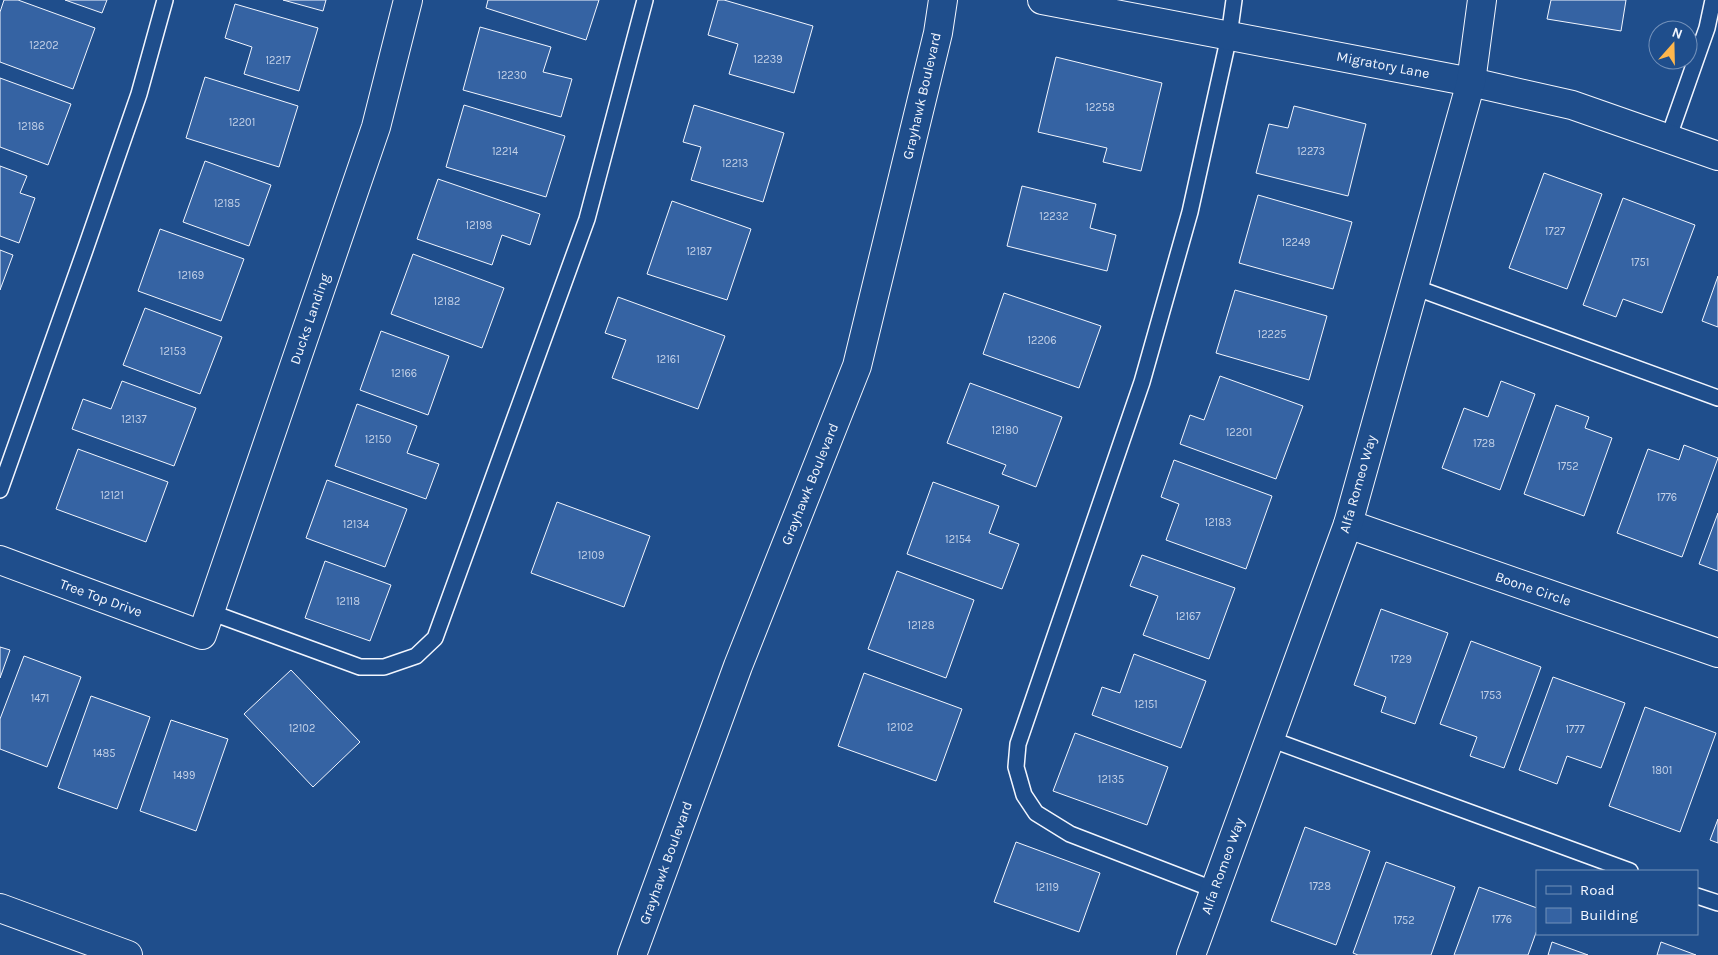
<svg xmlns="http://www.w3.org/2000/svg" width="1718" height="955" font-family="Karla,sans-serif">
<style>
.building{fill:#3563a3;stroke:#f2f6ff}
.lines{fill:none;stroke-linecap:round;stroke-linejoin:round}
.lane-casing{stroke:#f2f6ff;stroke-width:18}
.street-casing{stroke:#f2f6ff;stroke-width:30}
.secondary-casing{stroke:#f2f6ff;stroke-width:30}
.primary-casing{stroke:#f2f6ff;stroke-width:30}
.lane{stroke:#1f4e8c;stroke-width:15}
.street{stroke:#1f4e8c;stroke-width:28}
.secondary{stroke:#1f4e8c;stroke-width:28}
.primary{stroke:#1f4e8c;stroke-width:28}
.labels{text-anchor:middle;dominant-baseline:central;stroke-width:4;stroke-linejoin:round;paint-order:stroke}
.number-label{font-size:11px;fill:#c3d1e8}
.street-label{font-size:14px;fill:#f2f6ff;stroke:#1f4e8c}
</style>
<rect width="100%" height="100%" fill="#1f4e8c"/>
<g class="building">
<polygon points="4,0 18,0 95,28 73,89 0,62 0,12"/>
<polygon points="65,0 107,0 102,13"/>
<polygon points="283,0 326,0 323,11"/>
<polygon points="488,0 599,0 586,40 486,8"/>
<polygon points="718,0 724,0 813,26 794,93 729,74 738,44 708,35"/>
<polygon points="1551,0 1626,0 1621,31 1547,19"/>
<polygon points="235,4 318,28 299,91 244,74 252,47 225,38"/>
<polygon points="480,27 551,47 543,72 572,79 561,117 463,90"/>
<polygon points="1056,57 1162,83 1141,171 1103,162 1107,148 1038,132"/>
<polygon points="205,77 298,106 279,167 186,138"/>
<polygon points="0,78 71,104 48,165 0,147"/>
<polygon points="464,105 565,136 546,197 446,167"/>
<polygon points="694,105 784,133 763,202 691,180 701,147 683,142"/>
<polygon points="1294,106 1366,124 1348,196 1256,173 1269,124 1288,128"/>
<polygon points="205,161 271,185 249,246 183,222"/>
<polygon points="0,166 27,176 20,193 35,198 19,243 0,236"/>
<polygon points="1544,173 1602,194 1567,289 1509,268"/>
<polygon points="438,179 540,214 530,245 502,235 492,265 417,239"/>
<polygon points="1022,186 1096,204 1090,228 1116,235 1107,271 1007,246"/>
<polygon points="1258,195 1352,222 1333,289 1239,263"/>
<polygon points="1623,198 1695,225 1662,313 1623,299 1616,317 1583,305"/>
<polygon points="672,201 751,229 727,300 647,274"/>
<polygon points="160,229 244,259 221,321 138,291"/>
<polygon points="0,250 13,255 0,290"/>
<polygon points="413,254 504,288 482,348 391,314"/>
<polygon points="1718,276 1718,327 1702,321"/>
<polygon points="1235,290 1327,316 1309,380 1216,353"/>
<polygon points="1004,293 1101,326 1079,388 983,354"/>
<polygon points="618,297 725,336 698,409 612,378 626,340 605,333"/>
<polygon points="145,308 222,337 200,394 123,365"/>
<polygon points="381,331 449,356 428,415 360,390"/>
<polygon points="1220,376 1303,406 1276,479 1180,444 1190,415 1204,420"/>
<polygon points="122,381 196,408 174,466 72,429 83,399 111,409"/>
<polygon points="1501,381 1535,394 1500,490 1442,468 1464,408 1488,417"/>
<polygon points="970,383 1062,417 1036,487 1002,474 1006,465 947,443"/>
<polygon points="357,404 417,426 407,453 439,464 426,499 335,466"/>
<polygon points="1556,405 1589,417 1585,428 1612,438 1584,516 1524,494"/>
<polygon points="1684,445 1718,458 1682,557 1617,533 1648,449 1679,460"/>
<polygon points="78,449 168,482 146,542 56,509"/>
<polygon points="1174,460 1272,496 1246,569 1166,540 1179,504 1161,497"/>
<polygon points="327,480 407,509 385,567 306,538"/>
<polygon points="933,482 999,506 989,533 1019,544 1002,589 907,554"/>
<polygon points="557,502 650,536 624,607 531,573"/>
<polygon points="1718,513 1718,571 1699,564"/>
<polygon points="1142,555 1235,588 1209,659 1143,635 1158,596 1130,586"/>
<polygon points="325,561 391,585 370,641 305,618"/>
<polygon points="897,571 974,600 946,678 868,649"/>
<polygon points="1381,609 1448,633 1415,724 1381,712 1386,697 1354,685"/>
<polygon points="1471,641 1541,667 1504,768 1470,756 1477,737 1440,724"/>
<polygon points="0,647 10,650 0,678"/>
<polygon points="1134,654 1206,681 1181,748 1092,715 1102,687 1120,693"/>
<polygon points="24,656 81,677 47,767 0,749 0,719"/>
<polygon points="291,670 360,742 313,787 244,714"/>
<polygon points="864,673 962,709 936,781 838,746"/>
<polygon points="1553,677 1625,703 1601,768 1567,756 1557,784 1519,770"/>
<polygon points="91,696 150,717 117,809 58,788"/>
<polygon points="1645,707 1716,733 1680,832 1609,806"/>
<polygon points="171,720 228,739 196,831 140,811"/>
<polygon points="1075,733 1168,767 1147,825 1053,791"/>
<polygon points="1718,819 1718,843 1710,840"/>
<polygon points="1305,827 1370,851 1336,945 1271,921"/>
<polygon points="1016,842 1100,873 1079,932 994,902"/>
<polygon points="1386,862 1455,887 1431,955 1358,955 1353,953"/>
<polygon points="1479,887 1537,908 1537,930 1528,955 1454,955"/>
<polygon points="1552,942 1588,955 1548,955"/>
<polygon points="1661,942 1696,955 1657,955"/>
</g>
<g class="lines">
<defs>
<g id="lane">
<polyline points="1668,139 1707,28 1713,0"/>
<polyline points="1414,287 1718,398"/>
<polyline points="0,490 85,250 139,94 165,0"/>
<polyline points="210,612 360,667 384,667 416,656 435,638 587,219 645,0"/>
<polyline points="1270,739 1630,871"/>
<polyline points="1215,890 1070,834 1036,813 1024,795 1016,767 1018,744 1142,382 1190,212 1229,36 1234,0"/>
<polyline points="1697,896 1718,903"/>
</g>
<g id="street">
<polyline points="1042,0 1471,82 1572,105 1718,156"/>
<polyline points="1348,524 1718,653"/>
<polyline points="0,560 202,635 376,127 408,0"/>
<polyline points="1191,955 1348,524 1471,82 1482,0"/>
</g>
<polyline id="secondary" points="632,955 738,666 857,366 938,33 943,0"/>
<polyline id="primary" points="0,908 128,955"/>
</defs>
<use href="#lane" class="lane-casing"/>
<use href="#street" class="street-casing"/>
<use href="#secondary" class="secondary-casing"/>
<use href="#primary" class="primary-casing"/>
<use href="#lane" class="lane"/>
<use href="#street" class="street"/>
<use href="#secondary" class="secondary"/>
<use href="#primary" class="primary"/>
</g>
<g class="labels">
<g class="number-label">
<text x="44" y="45">12202</text>
<text x="768" y="59">12239</text>
<text x="278" y="60">12217</text>
<text x="512" y="75">12230</text>
<text x="1100" y="107">12258</text>
<text x="242" y="122">12201</text>
<text x="31" y="126">12186</text>
<text x="505" y="151">12214</text>
<text x="1311" y="151">12273</text>
<text x="735" y="163">12213</text>
<text x="227" y="203">12185</text>
<text x="1054" y="216">12232</text>
<text x="479" y="225">12198</text>
<text x="1555" y="231">1727</text>
<text x="1296" y="242">12249</text>
<text x="699" y="251">12187</text>
<text x="1640" y="262">1751</text>
<text x="191" y="275">12169</text>
<text x="447" y="301">12182</text>
<text x="1272" y="334">12225</text>
<text x="1042" y="340">12206</text>
<text x="173" y="351">12153</text>
<text x="668" y="359">12161</text>
<text x="404" y="373">12166</text>
<text x="134" y="419">12137</text>
<text x="1005" y="430">12180</text>
<text x="1239" y="432">12201</text>
<text x="378" y="439">12150</text>
<text x="1484" y="443">1728</text>
<text x="1568" y="466">1752</text>
<text x="112" y="495">12121</text>
<text x="1667" y="497">1776</text>
<text x="1218" y="522">12183</text>
<text x="356" y="524">12134</text>
<text x="958" y="539">12154</text>
<text x="591" y="555">12109</text>
<text x="348" y="601">12118</text>
<text x="1188" y="616">12167</text>
<text x="921" y="625">12128</text>
<text x="1401" y="659">1729</text>
<text x="1491" y="695">1753</text>
<text x="40" y="698">1471</text>
<text x="1146" y="704">12151</text>
<text x="900" y="727">12102</text>
<text x="302" y="728">12102</text>
<text x="1575" y="729">1777</text>
<text x="104" y="753">1485</text>
<text x="1662" y="770">1801</text>
<text x="184" y="775">1499</text>
<text x="1111" y="779">12135</text>
<text x="1320" y="886">1728</text>
<text x="1047" y="887">12119</text>
<text x="1502" y="919">1776</text>
<text x="1404" y="920">1752</text>
</g>
<g class="street-label">
<text transform="translate(1383 65) rotate(11)">Migratory Lane</text>
<text transform="translate(922 96) rotate(-77)">Grayhawk Boulevard</text>
<text transform="translate(310 319) rotate(-71)">Ducks Landing</text>
<text transform="translate(810 484) rotate(-68)">Grayhawk Boulevard</text>
<text transform="translate(1358 484) rotate(-74)">Alfa Romeo Way</text>
<text transform="translate(1533 589) rotate(19)">Boone Circle</text>
<text transform="translate(101 598) rotate(20)">Tree Top Drive</text>
<text transform="translate(666 863) rotate(-70)">Grayhawk Boulevard</text>
<text transform="translate(1223 866) rotate(-70)">Alfa Romeo Way</text>
</g>
</g>
<rect x="1536" y="870" width="162" height="65" fill="#1f4e8c" stroke="#7391ba"/>
<rect x="1546" y="886" width="25" height="8" fill="#1f4e8c" stroke="#7391ba"/>
<text x="1580" y="895" font-size="15" fill="#f2f6ff">Road</text>
<rect x="1546" y="908" width="25" height="15" fill="#3563a3" stroke="#7391ba"/>
<text x="1580" y="920" font-size="15" fill="#f2f6ff">Building</text>
<g transform="translate(1673 45) rotate(20)"><circle r="24" fill="#1f4e8c" stroke="#7391ba"/>
<path d="M0-4L9 19L0 12L-9 19Z" fill="#ffb74d"/>
<text y="-8" font-size="14" font-weight="bold" text-anchor="middle" fill="#f2f6ff">N</text>
</g>
</svg>
